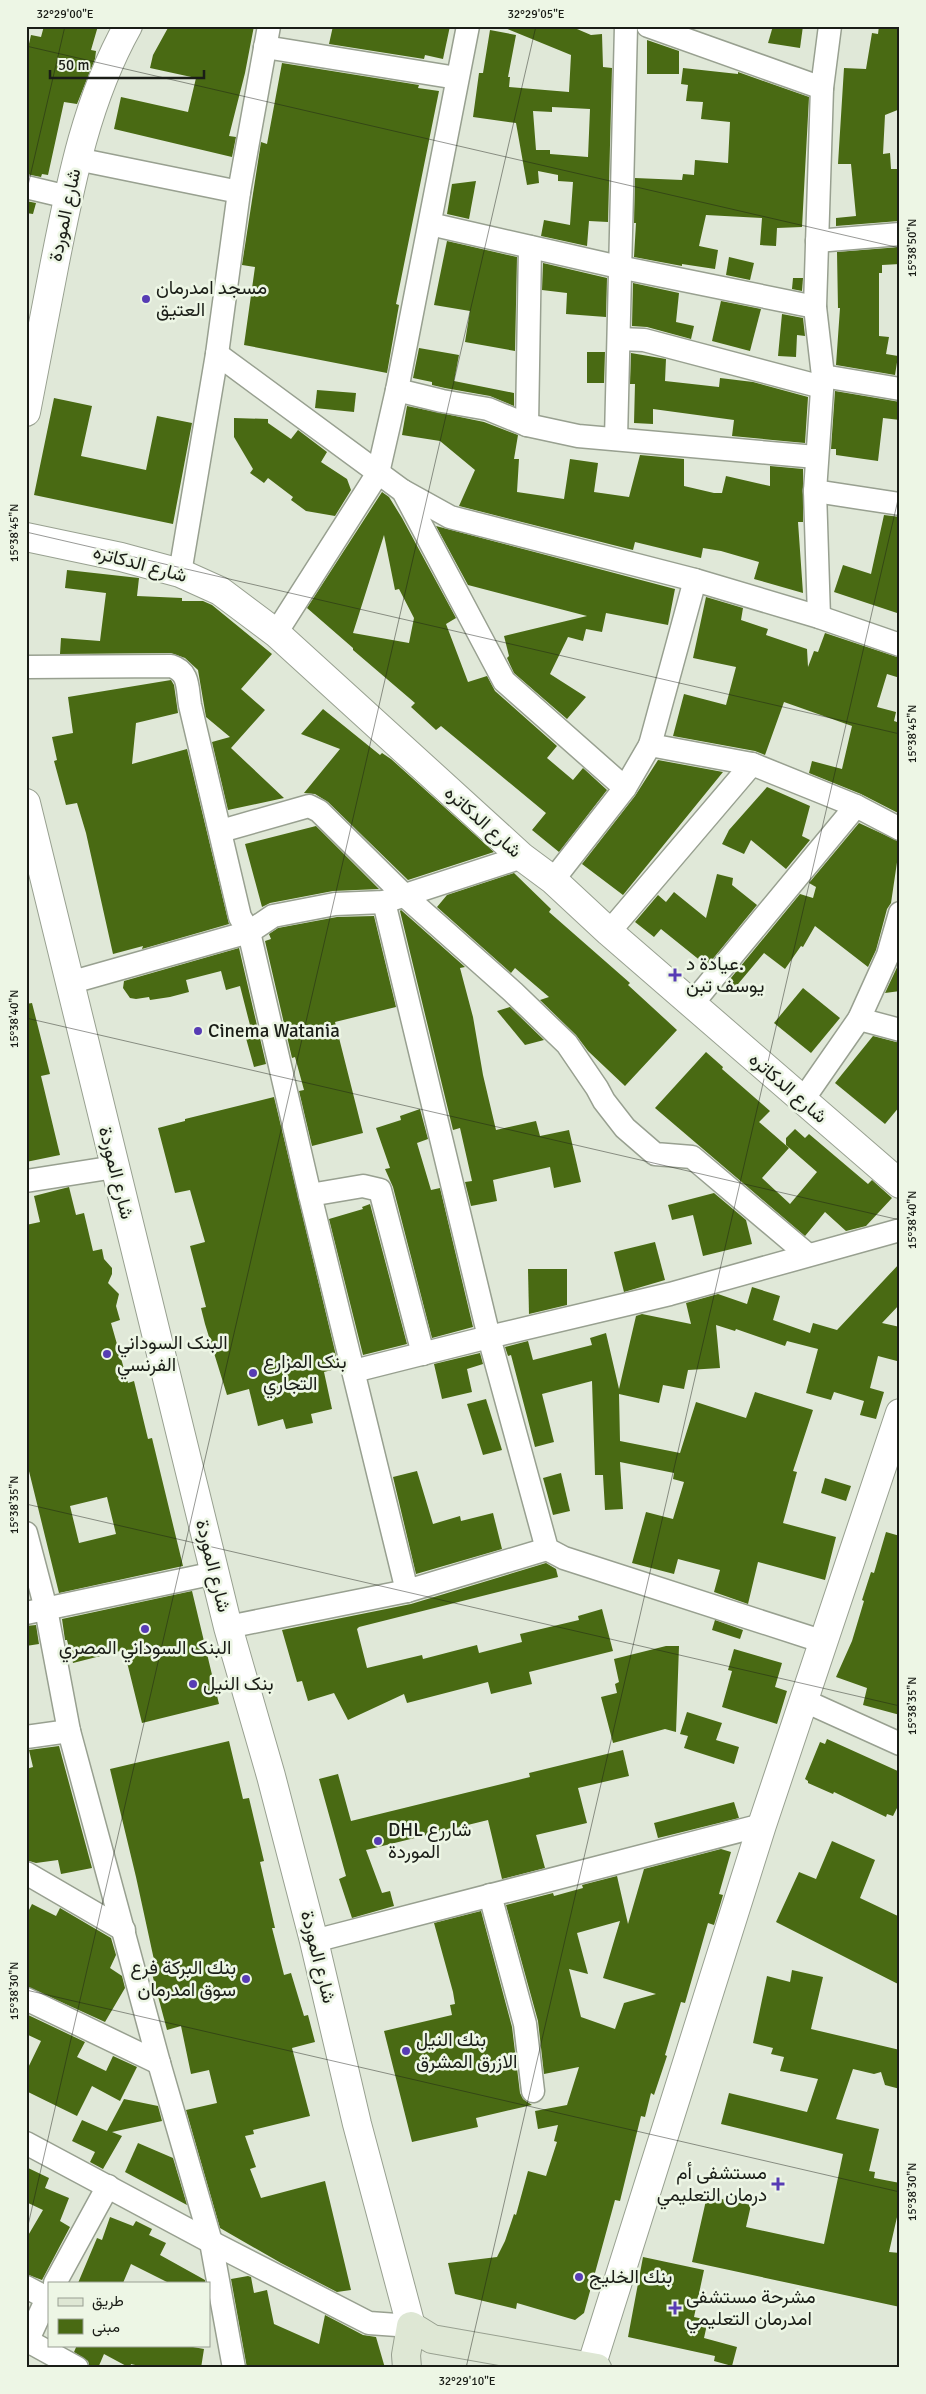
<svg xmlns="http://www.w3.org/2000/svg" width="926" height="2394" font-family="Signika,Vazirmatn,sans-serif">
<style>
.building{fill:#496a13;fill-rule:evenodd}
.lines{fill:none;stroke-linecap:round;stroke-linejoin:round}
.minor-casing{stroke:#98a090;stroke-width:25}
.tertiary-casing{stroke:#98a090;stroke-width:30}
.secondary-casing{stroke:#98a090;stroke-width:30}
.minor{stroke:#fff;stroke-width:22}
.tertiary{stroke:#fff;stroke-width:28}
.secondary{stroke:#dee7d4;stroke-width:28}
.ticks{fill:none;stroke:#1a1d17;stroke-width:1;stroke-opacity:0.45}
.poi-dot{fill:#573cb4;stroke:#edf6e5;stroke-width:2}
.labels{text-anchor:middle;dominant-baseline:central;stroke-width:5;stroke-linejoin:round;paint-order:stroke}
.street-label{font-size:19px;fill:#1a1d17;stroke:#edf6e5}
.poi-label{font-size:19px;fill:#1a1d17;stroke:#edf6e5;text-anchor:start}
.neatline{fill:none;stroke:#1a1d17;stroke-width:2}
.ticks-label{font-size:12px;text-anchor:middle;fill:#1a1d17}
</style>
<rect width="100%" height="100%" fill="#e0e8d8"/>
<g class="building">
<polygon points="44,26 98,26 91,50 96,51 95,59 77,104 64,102 48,175 42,174 41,177 26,174 26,57 31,35 41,37"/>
<polygon points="169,26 254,26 245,73 229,136 236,137 232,157 114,129 121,97 188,112 196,78 150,68 153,55"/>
<polygon points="333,26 450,26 443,59 425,55 424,59 329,44"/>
<path d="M500,26H570L591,35L602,34L603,67L612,68L608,222L589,221L587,246L541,236L544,220L570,225L573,182L558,181V175L538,171L539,183L527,185L516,123L473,117L479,73H483L490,30L516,35L508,77H510L509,87L569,92L571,55ZM552,107L590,109L588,157L550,154V150H536L533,111L552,112Z"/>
<polygon points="773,26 803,26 800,48 768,43"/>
<polygon points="879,26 900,28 900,109 885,115 883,154 890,153 891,169 900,169 899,221 836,226 836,218 856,216 851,164 838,164 844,68 866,69 872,33 878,34"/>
<polygon points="647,40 679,51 679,74 647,74"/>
<polygon points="282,63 419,85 418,88 439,91 396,304 399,305 387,373 244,345 255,267 242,265 261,142 267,144"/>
<polygon points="683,68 738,74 738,72 809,97 802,227 777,228 776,246 760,245 762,218 706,215 699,246 718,250 715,269 682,264 682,266 634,257 636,223 634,223 635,178 682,180 683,174 694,175 695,160 728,163 730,122 701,119 703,102 686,101 688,85 681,84"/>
<polygon points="476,181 469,219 447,214 452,184"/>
<polygon points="26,201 36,203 33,214 26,213"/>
<polygon points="447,241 517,257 515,351 465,342 470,311 434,305"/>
<polygon points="900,247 900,264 882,265 882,273 879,273 879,336 889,337 886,354 898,356 895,375 836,365 840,308 838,308 837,252"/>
<polygon points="729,257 754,263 750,280 726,275"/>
<polygon points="543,263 607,278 606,317 566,314 567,293 542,290"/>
<polygon points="793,278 803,278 802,291 792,289"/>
<polygon points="633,283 679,293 676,322 694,326 691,339 647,327 632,326"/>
<polygon points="721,301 761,309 750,351 712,341"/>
<polygon points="782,314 803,318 805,336 797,335 796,357 778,356"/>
<polygon points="419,348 459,355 454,381 514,393 514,406 490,396 445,388 432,385 432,382 413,378"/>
<polygon points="587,352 605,352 604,383 587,383"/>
<polygon points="631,353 666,359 665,381 719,387 720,378 753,382 808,397 805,443 732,436 734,420 653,409 653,424 634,423 635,384 630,384"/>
<polygon points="317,390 356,393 354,412 315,408"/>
<polygon points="835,391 900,402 900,420 883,418 878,461 836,455 836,449 831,449"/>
<polygon points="54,398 92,406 81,456 146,470 157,416 192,423 173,524 34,495"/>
<polygon points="407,406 484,422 518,435 514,459 519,459 517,492 564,499 570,459 598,463 594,492 629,497 640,455 684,459 684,486 714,493 722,493 726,476 770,486 770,466 803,469 803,522 798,522 803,593 754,579 759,562 721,551 703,548 701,558 635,542 633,550 459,506 475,470 440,441 402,435"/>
<polygon points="234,418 268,419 268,423 291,439 298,430 327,452 321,462 347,479 351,490 335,516 306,511 291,500 293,497 268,478 264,483 250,473 253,469 234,437"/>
<path d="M382,492L389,497L402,518L456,618L446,624L468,682L487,676L495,691L557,746L547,758L573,780L583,768L607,790L559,852L532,830L546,813L441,726L436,730L411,707L415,703L353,650V648L307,608ZM384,535L395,590L399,589L414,618L409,643L353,633Z"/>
<polygon points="884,515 900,517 900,614 834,592 843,565 871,574"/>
<polygon points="436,526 675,589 668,625 606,613 602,632 586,629 583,641 568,637 550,674 586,697 567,719 514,673 507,658 509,656 504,636 587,616 468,585"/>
<polygon points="67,570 139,578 137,596 182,598 182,601 203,601 212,605 272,654 241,689 265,710 231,748 284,798 228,810 212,742 230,737 206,717 198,670 185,658 171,653 60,654 61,638 100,641 106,593 65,588"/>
<polygon points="706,597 743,608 741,620 768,629 766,635 807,649 808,667 814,651 818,652 825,633 900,658 900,678 887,674 877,707 896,712 894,721 900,723 900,814 861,794 809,773 812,761 842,769 852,726 784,702 765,755 755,751 673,736 684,694 726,705 736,667 693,658"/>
<polygon points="171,680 174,685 178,713 136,723 132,764 187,749 229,924 142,949 143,946 113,954 86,833 77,803 66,805 54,761 57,760 52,737 73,733 68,697"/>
<polygon points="323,709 380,755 382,753 391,759 494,852 408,880 328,802 315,794 304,793 340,749 301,734"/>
<polygon points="658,760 723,772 623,895 582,864 635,796"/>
<polygon points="767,787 810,806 802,836 810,840 786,869 751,840 744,854 722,844 729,830"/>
<polygon points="859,823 900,842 891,903 887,909 876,950 868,967 815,926 803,947 801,946 785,969 764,953 733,990 726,984 800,894 813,898 816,887 809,883"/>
<polygon points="316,826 379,889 333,891 270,903 262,907 245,844"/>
<polygon points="514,873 551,909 549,912 630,983 628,985 677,1030 625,1086 588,1051 576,1035 540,1000 549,997 515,968 511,973 437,907 447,895"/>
<polygon points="717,874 733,878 732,885 757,905 707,966 661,929 654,937 635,922 658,895 666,902 674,892 706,918"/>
<polygon points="401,910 465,967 460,968 473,1017 483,1075 496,1130 536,1121 540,1136 569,1130 581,1182 554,1188 550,1167 493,1180 497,1201 471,1206 465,1182 472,1181 460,1128 453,1130 400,911"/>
<polygon points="374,916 396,1007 335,1022 363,1133 312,1146 299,1091 304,1090 295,1057 292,1058 265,941 271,939 269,934 278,928 337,917"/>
<polygon points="239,948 266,1064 254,1067 244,1031 251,1029 240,986 226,990 221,971 186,980 189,992 170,997 150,1000 149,997 136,999 130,998 123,988 124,981"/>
<polygon points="900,961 900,991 885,993"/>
<polygon points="803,988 840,1018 811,1053 774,1023"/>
<polygon points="32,1003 50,1074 41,1076 60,1155 26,1162 26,1004"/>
<polygon points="510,1007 544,1040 525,1045 497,1011"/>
<polygon points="873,1036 900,1043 900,1106 885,1124 835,1083"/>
<polygon points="706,1052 723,1067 722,1069 770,1111 759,1122 789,1148 762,1178 790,1204 817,1172 786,1145 786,1138 795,1129 805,1138 809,1134 868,1184 872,1180 892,1198 866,1226 846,1231 825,1212 805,1236 655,1108"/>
<polygon points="274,1097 339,1368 324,1372 332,1409 311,1414 313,1423 286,1429 283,1419 258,1426 249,1389 227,1395 205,1324 201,1308 206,1307 190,1246 205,1242 190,1190 175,1193 158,1128 185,1121 185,1119"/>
<polygon points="420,1109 428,1139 417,1143 431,1190 440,1188 473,1327 432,1338 393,1187 385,1169 390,1168 376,1128 401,1120 400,1116"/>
<path d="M69,1187L76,1215L84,1213L93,1251L102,1249L104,1259L112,1268V1274L108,1283L119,1294L116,1306L120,1320L111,1323L128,1383L134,1381L148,1439L152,1438L183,1566L59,1593L26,1459V1225L40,1222L34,1196ZM107,1497L116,1534L79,1543L70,1506Z"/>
<polygon points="714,1193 746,1220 752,1244 703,1256 693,1215 672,1220 668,1205"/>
<polygon points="370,1204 407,1344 363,1355 329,1219 363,1209 362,1207"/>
<polygon points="655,1242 665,1280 624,1292 614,1252"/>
<polygon points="900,1263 900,1304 882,1323 900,1327 900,1350 897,1361 878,1356 870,1388 884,1392 876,1419 860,1415 864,1401 834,1392 831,1400 806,1393 818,1349 787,1341 785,1346 736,1329 735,1331 716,1325 720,1368 688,1370 684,1389 663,1385 659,1403 619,1394 620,1441 680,1453 696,1402 746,1418 755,1392 813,1410 793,1471 797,1472 783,1523 836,1537 825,1580 758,1562 748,1604 714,1592 720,1570 678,1559 674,1574 632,1563 646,1512 673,1519 684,1482 673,1479 674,1473 620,1462 623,1509 605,1510 603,1475 595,1475 592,1381 542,1394 554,1442 535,1447 511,1355 508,1356 505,1347 528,1341 533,1360 592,1345 590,1338 606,1333 619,1389 636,1316 642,1314 691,1324 686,1303 718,1294 747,1304 752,1287 780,1296 773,1320 810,1333 813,1323 837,1330"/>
<polygon points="528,1269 567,1269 567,1305 529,1314"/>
<polygon points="480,1353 483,1364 467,1369 472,1392 442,1399 434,1364"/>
<polygon points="486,1399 502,1450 483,1455 467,1404"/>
<polygon points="417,1471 433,1524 460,1516 461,1521 493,1513 502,1549 416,1574 393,1477"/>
<polygon points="561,1473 570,1511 553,1515 543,1478"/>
<polygon points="825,1478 851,1486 846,1501 821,1493"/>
<polygon points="886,1532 900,1536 900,1715 863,1705 867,1688 836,1677 852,1641 864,1601 862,1600 871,1572 874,1573"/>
<polygon points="546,1563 556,1569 558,1577 359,1627 357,1629 367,1668 422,1655 423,1659 477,1645 479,1653 522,1642 520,1634 579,1620 578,1616 602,1609 613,1651 529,1672 532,1684 491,1694 488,1682 407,1703 404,1694 348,1720 334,1693 308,1701 302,1681 297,1682 282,1630 411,1604"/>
<polygon points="192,1591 219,1704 142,1723 124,1650 73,1663 67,1640 65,1640 62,1619"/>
<polygon points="715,1620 743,1630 740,1639 712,1630"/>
<polygon points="36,1625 39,1644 26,1646 26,1626"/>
<polygon points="666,1646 679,1646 676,1732 665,1729 613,1743 601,1697 617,1693 615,1684 619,1682 614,1659"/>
<polygon points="734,1649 782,1663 775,1687 787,1691 777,1724 722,1707 732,1671 728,1670"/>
<polygon points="687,1712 722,1723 716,1740 739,1747 734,1764 684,1748 688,1736 680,1734"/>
<polygon points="827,1739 900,1772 900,1802 893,1816 887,1814 886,1817 834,1792 833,1794 808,1783 808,1781 805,1779 820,1742 825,1744"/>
<polygon points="229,1741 243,1799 249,1798 264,1861 260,1862 275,1928 272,1928 284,1975 291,1973 304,2016 308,2015 315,2042 292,2048 310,2116 253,2130 254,2134 245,2136 256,2167 250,2169 261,2198 325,2181 351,2290 337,2292 281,2263 220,2228 186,2110 217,2103 209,2070 191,2074 181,2026 167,2030 151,1970 156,1969 136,1877 110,1769"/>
<polygon points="59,1746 92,1868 61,1874 58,1860 36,1863 26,1860 26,1769 33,1767 29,1750"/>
<polygon points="623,1750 629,1776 578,1788 587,1823 536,1835 545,1868 502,1879 488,1820 366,1850 382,1893 390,1891 394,1906 352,1918 339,1879 346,1876 319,1779 338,1774 351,1821 530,1777 529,1773"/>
<polygon points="734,1802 739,1818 658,1838 654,1823"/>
<polygon points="832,1841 875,1860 860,1898 900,1917 900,1985 776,1922 799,1872 816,1879"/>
<path d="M721,1849L731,1852L719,1894L723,1895L721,1902L714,1925L708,1923L685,2003L681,2002L665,2055L667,2056L654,2095L651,2093L645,2117L641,2116L620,2201L615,2200L584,2313L575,2320L517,2303L516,2309L455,2294L448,2263L497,2257L505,2241L514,2214L516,2215L528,2171L546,2176L557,2142L554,2141L558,2125L538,2129L535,2111L567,2105L579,2067L544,2074L538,2021L506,1905L553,1893L554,1896L583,1888L582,1885L617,1876L628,1924L644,1869ZM620,1921L603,1978L656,1994L624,2003L615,2029L581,2017L569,1969L588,1974L577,1933Z"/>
<polygon points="32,1904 56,1916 60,1908 111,1938 116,1955 110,1968 122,1976 125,1988 105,2022 26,1986 26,1916"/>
<polygon points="481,1911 512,2027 520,2093 523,2099 532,2105 476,2118 478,2127 412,2142 384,2031 452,2015 450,2005 455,2004 453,1992 434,1923"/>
<polygon points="792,1970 823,1977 811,2029 900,2050 900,2089 885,2085 881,2072 874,2074 853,2069 836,2119 879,2129 869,2171 875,2172 874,2178 900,2183 900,2204 889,2252 900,2253 900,2307 692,2262 707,2196 751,2205 746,2227 824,2244 843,2154 721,2124 729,2093 807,2112 818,2079 780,2071 784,2057 771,2054 773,2048 753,2043 767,1976 790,1982"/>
<polygon points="26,2014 85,2042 77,2057 106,2071 113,2056 137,2067 120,2101 92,2086 77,2116 26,2091 26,2072 41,2041 26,2034"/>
<polygon points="124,2099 158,2106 162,2121 112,2132 122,2136 103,2169 90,2162 95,2152 72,2141 82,2120 107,2131"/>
<polygon points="138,2143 173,2158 187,2205 125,2172"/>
<polygon points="26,2167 49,2178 45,2188 69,2198 60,2221 70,2227 42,2280 26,2274 26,2239 43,2210 26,2202"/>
<polygon points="110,2217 133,2226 136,2221 152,2229 149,2235 166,2243 160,2255 205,2280 205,2283 169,2283 131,2264 123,2283 78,2283 97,2238 102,2240"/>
<polygon points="643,2257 704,2270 694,2317 708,2320 704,2338 737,2347 732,2366 714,2361 715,2356 628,2337"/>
<polygon points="248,2276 251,2277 254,2293 267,2290 274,2324 319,2344 325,2315 363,2335 376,2337 385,2368 247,2368 231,2279"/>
<polygon points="77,2345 182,2345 204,2349 201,2368 148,2368 131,2364 130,2368 104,2354 98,2368 90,2368 88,2361 74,2352"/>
</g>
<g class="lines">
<defs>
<g id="minor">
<polyline points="648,26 822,88"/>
<polyline points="265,47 457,78"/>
<polyline points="77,159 239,192"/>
<polyline points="26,187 68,197"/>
<polyline points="430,224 619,267 815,307"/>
<polyline points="817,241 900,234"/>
<polyline points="619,339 644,340 822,387"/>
<polyline points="217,354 403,491 504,681 625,788"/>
<polyline points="823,376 900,389"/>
<polyline points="397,390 442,401 488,409 527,425 578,436 816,457"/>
<polyline points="527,425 530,247"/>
<polyline points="616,439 626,26"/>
<polyline points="403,491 450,517 695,580 819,617 900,645"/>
<polyline points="815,491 900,504"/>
<polyline points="180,573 217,354 239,192 269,26"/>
<polyline points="819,617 815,491 823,376 815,307 822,88 830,26"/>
<polyline points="276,633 378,473 397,390 468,26"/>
<path d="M26,667L171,666C190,672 187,688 190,705L240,917L249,932L310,1195L407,1591"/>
<polyline points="650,745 695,580"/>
<polyline points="221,831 309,806 319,811 405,896 513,992 567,1044 597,1088 604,1101 625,1128 655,1154 692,1157 808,1255"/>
<polyline points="553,880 625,788 650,745 752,764 856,806 900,829"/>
<polyline points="609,932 752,764"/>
<polyline points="69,983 249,932 273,916 335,904 384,902 522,857"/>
<polyline points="692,1004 856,806"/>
<polyline points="859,1019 900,1030"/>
<polyline points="802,1101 859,1019 888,955 900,913"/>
<polyline points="26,1181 115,1167"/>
<polyline points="310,1195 363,1186 380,1190 423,1354"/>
<polyline points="354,1371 489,1337 384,902"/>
<polyline points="26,1533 46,1609 69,1731 159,2063 211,2242 234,2368"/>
<polyline points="26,1613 215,1573"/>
<polyline points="228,1627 407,1591 547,1549"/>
<polyline points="824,1642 564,1558 547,1549 489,1337 670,1294 900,1230"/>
<polyline points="805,1701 900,1744"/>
<polyline points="26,1737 69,1731"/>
<polyline points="26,1873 124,1930"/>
<polyline points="490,1895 525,2024 533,2091"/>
<polyline points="314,1941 762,1825"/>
<polyline points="26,1999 159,2063"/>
<polyline points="26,2143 211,2242 369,2323 411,2326"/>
<polyline points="55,2283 108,2186"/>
<polyline points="26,2287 47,2298"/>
<polyline points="28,2341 77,2368"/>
<polyline points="26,2344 49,2294"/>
</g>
<g id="tertiary">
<path d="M26,412C36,362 45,312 55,262C71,181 87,99 128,26"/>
<polyline points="26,537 121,557 180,573 220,591 276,633 522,857 553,880 609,932 900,1184"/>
<polyline points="26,803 228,1627 271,1776 314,1941 357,2124 411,2326"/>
<polyline points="591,2367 762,1825 900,1413"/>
</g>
<polyline id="secondary" points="407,2368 406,2355 411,2326 432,2339 597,2368"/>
</defs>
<use href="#minor" class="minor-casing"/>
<use href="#tertiary" class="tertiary-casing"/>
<use href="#secondary" class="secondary-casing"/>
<use href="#minor" class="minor"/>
<use href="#tertiary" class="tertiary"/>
<use href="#secondary" class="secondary"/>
</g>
<path class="ticks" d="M26,46L900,248M26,194L65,26M26,532L900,734M26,1018L900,1220M26,1504L900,1706M26,1990L900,2192M26,2234L536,26M466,2368L900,491"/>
<g class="poi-dot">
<circle cx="146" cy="299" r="5"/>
<path d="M672.5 967.5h5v5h5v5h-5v5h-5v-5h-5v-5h5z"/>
<circle cx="198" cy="1031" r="5"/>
<circle cx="107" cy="1354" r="5"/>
<circle cx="253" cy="1373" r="5"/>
<circle cx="145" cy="1629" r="5"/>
<circle cx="193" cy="1684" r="5"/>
<circle cx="378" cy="1841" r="5"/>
<circle cx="246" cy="1979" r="5"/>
<circle cx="406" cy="2051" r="5"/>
<path d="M775.5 2176.5h5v5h5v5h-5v5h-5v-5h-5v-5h5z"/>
<circle cx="579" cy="2277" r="5"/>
<path d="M672.5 2300.5h5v5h5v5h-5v5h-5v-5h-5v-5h5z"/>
</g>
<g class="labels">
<g class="street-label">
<text transform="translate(65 215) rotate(-78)">شارع الموردة</text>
<text transform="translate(140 564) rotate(15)">شارع الدكاتره</text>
<text transform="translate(483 822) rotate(42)">شارع الدكاتره</text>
<text transform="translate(788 1088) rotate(41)">شارع الدكاتره</text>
<text transform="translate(116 1173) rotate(76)">شارع الموردة</text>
<text transform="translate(213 1566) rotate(76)">شارع الموردة</text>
<text transform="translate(318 1957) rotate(76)">شارع الموردة</text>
</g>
<g class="poi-label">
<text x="156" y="288">مسجد امدرمان<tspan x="156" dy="22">العتيق</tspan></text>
<text x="686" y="964">عيادة د.<tspan x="686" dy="22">يوسف تبن</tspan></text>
<text x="208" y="1031">Cinema Watania</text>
<text x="117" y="1343">البنک السوداني<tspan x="117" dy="22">الفرنسي</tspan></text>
<text x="263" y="1362">بنک المزارع<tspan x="263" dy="22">التجاري</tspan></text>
<text x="145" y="1648" text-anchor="middle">البنک السوداني المصري</text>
<text x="203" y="1684">بنک النيل</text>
<text x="388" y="1830">DHL شاررع<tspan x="388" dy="22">الموردة</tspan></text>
<text x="236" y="1968" text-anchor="end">بنك البركة فرع<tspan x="236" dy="22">سوق امدرمان</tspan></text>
<text x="416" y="2040">بنك النيل<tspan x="416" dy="22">الازرق المشرق</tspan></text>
<text x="767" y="2173" text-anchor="end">مستشفى أم<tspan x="767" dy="22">درمان التعليمي</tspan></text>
<text x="589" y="2277">بنك الخليج</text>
<text x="686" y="2297">مشرحة مستشفى<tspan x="686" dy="22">امدرمان التعليمي</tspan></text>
</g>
</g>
<rect width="926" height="2394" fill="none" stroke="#edf6e5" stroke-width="55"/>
<rect x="48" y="2282" width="162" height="65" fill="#edf6e5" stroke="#999f93"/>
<rect x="58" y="2298" width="25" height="8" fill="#dee7d4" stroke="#999f93"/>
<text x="92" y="2306" font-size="15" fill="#1a1d17">طريق</text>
<rect x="58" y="2319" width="25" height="15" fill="#496a13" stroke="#999f93"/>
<text x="92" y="2332" font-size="15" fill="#1a1d17">مبنى</text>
<path d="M50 70v8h154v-8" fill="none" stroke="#1a1d17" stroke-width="2.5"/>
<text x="58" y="70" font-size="15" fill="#1a1d17" stroke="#edf6e5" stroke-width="4" paint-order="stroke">50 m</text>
<rect x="28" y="28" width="870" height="2338" class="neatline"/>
<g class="ticks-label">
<text x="65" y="18">32°29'00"E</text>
<text x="536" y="18">32°29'05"E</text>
<text transform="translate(912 248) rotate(-90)" y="4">15°38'50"N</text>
<text transform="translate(14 533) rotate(-90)" y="4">15°38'45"N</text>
<text transform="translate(912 734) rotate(-90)" y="4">15°38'45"N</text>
<text transform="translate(14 1019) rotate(-90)" y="4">15°38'40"N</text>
<text transform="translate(912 1220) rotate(-90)" y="4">15°38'40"N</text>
<text transform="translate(14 1505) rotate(-90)" y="4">15°38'35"N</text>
<text transform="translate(912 1706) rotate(-90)" y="4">15°38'35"N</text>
<text transform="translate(14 1991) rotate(-90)" y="4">15°38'30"N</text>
<text transform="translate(912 2192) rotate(-90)" y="4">15°38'30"N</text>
<text x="467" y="2385">32°29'10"E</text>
</g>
</svg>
